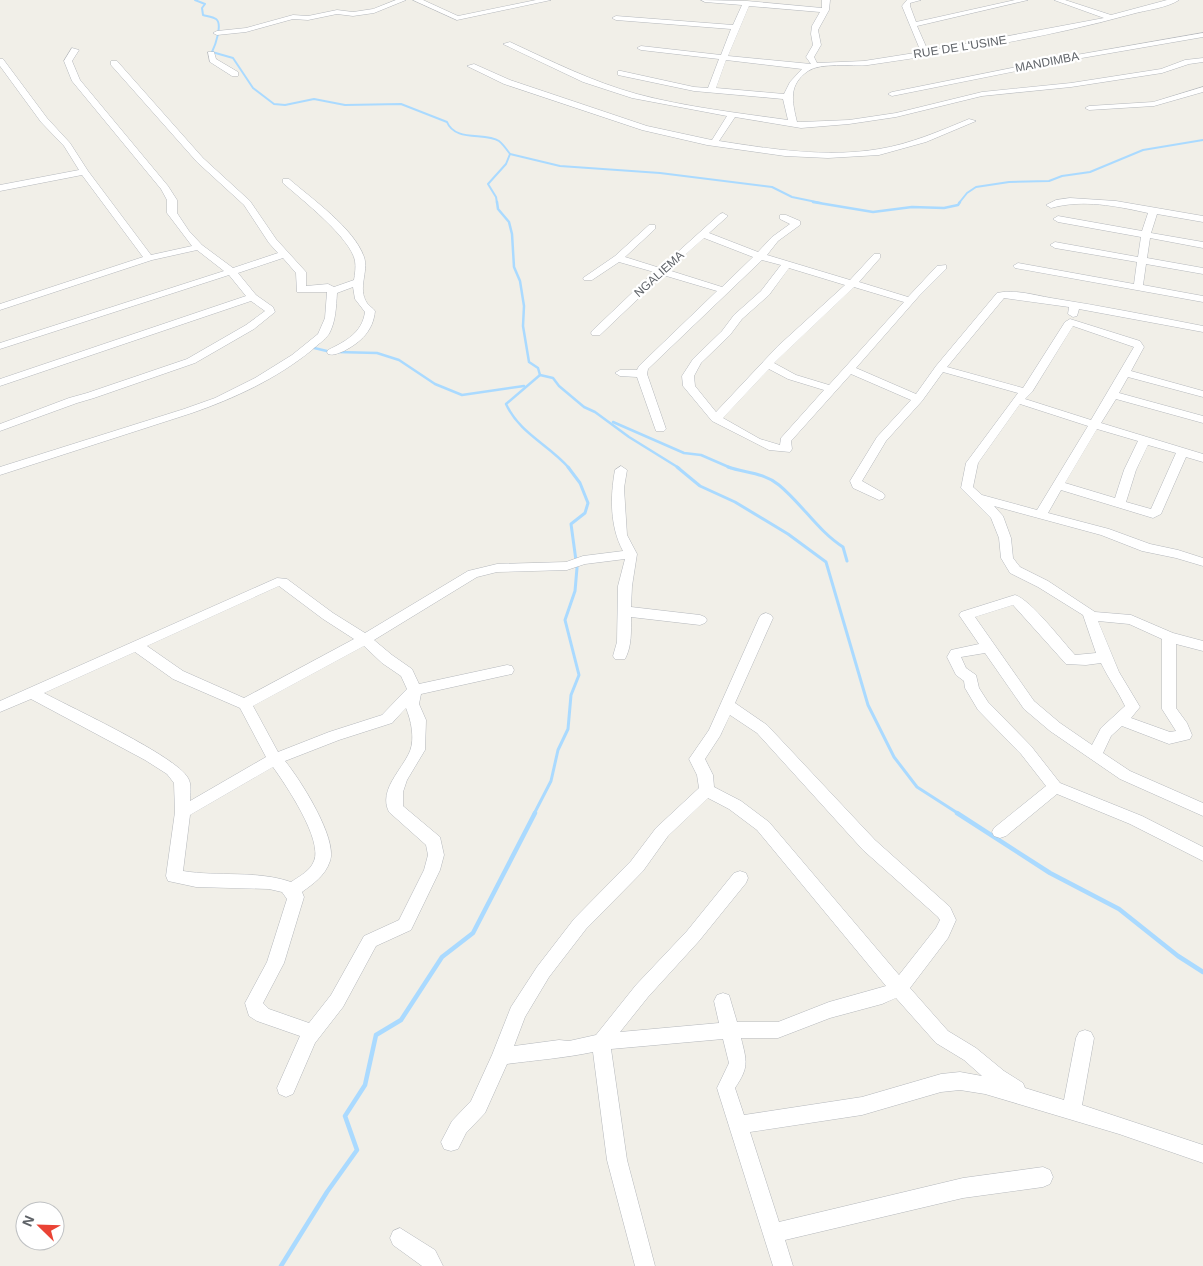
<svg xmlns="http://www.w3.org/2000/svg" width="1203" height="1266" font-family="Helvetica,sans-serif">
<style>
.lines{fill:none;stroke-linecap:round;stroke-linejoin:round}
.stream-far3{stroke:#aadaff;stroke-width:2}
.stream-far2{stroke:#aadaff;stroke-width:2.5}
.stream-far1{stroke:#aadaff;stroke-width:3}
.stream{stroke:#aadaff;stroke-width:4.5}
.minor-casing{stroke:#b5b8bc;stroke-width:1}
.minor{fill:#fff;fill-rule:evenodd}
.labels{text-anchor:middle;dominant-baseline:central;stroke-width:4.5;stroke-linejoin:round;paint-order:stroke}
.far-street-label{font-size:12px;fill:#5f6368;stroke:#fff}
</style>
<rect width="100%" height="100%" fill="#f1efe8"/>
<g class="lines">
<g class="stream-far3">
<path d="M195,0L205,4L202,8L203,15C206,16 213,17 216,19C223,24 215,46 212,52L233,58L253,88L274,104L285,105L314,99L345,105L401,104L447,122C455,142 485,132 499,141C503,144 507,150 510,154L506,164L488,184L496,197L497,203"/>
<polyline points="510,154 560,166 660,173 772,187 792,197 821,203"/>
<polyline points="959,203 967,193 976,187 1009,182 1049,181 1062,176 1090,172 1143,150 1203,140"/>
</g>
<g class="stream-far2">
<polyline points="497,202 498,209 509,222 512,234 514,267 520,281 524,306 523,326 529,362 538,368 540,375"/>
<polyline points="813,202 873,212 912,207 944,208 958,205 960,202"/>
<polyline points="310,347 331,352"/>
<polyline points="337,352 377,353 399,360 435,384 462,395 524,386"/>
<polyline points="613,422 684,453 701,455 731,468"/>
<path d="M569,468C548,444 520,434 506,404L540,375L553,378L559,386L584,407L595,412L629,437L679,468"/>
</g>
<g class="stream-far1">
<polyline points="677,467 700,486 735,502 788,534 826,562 868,705 894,757 917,787 959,814"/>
<path d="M728,467C745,473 763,472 779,485C802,504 818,531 843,547L847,561"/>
<polyline points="534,814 551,781 558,750 568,729 571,695 579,675 565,620 575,591 577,568 571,524 585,513 588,503 580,483 568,467"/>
</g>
<g class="stream">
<polyline points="957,813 1050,873 1119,909 1178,956 1203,972"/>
<polyline points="281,1266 327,1192 357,1150 345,1116 365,1085 376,1035 401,1020 442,957 473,933 535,813"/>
</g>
<defs>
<g id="minor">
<polygon points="396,0 406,0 374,13 353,16 337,14 308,20 293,19 246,32 217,35 213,33 217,31 246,28 293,15 308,16 337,10 353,12 373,9"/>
<polygon points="413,0 423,0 458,16 536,0 551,0 457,20"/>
<path d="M701,0L747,1L822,8V0H830L829,10L818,30L821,45L814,57L817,63L864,61L921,52L902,6L907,0H921L910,3V6L916,22L1015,0H1028L917,26L928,51L1104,18L1054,0H1065L1111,15L1167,0H1179C1167,8 1146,10 1132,14C1046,38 956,52 868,65C851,67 821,62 808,71C788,85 792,101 797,122H801L849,120L896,113L982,92L1071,83L1161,69L1185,60L1203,58V62L1189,64L1162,73L1071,87L982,96L896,117L849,124L801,128L735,117L719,141C771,149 826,158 879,149C910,144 940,131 969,119L976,121L926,142L879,155L828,158L785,156L707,145L642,130L504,84L467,66L474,64L510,80L647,126L707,139L712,140L727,116L632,98L583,82L503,44L510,42C551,61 593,82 637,94C686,107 738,113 788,120L783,99L694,91L618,75V71H621L694,87L708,88L719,59L641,50L637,48L641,46L721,55L731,29L616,20L612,18L616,16L733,25L742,5L705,2ZM749,6L820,12L812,26L811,34L813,45L806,57L811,64L728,56ZM726,60L802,69L790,82L784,94L716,88Z"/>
<polygon points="1203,33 1203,37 1076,59 892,96 888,94 892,92 1076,55"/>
<path d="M72,48L79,50L72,61L80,80L168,186L177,200V213L189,231L202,245L233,268L278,253L269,243L244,205L197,162L111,65V61H117L203,158L250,201L276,239L306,272V286L328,284L334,287L354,280C355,274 356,267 355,261C351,238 301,199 283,183V179H289C312,199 354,228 364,257C369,272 357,288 367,303C369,306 373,308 375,311C373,331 361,342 344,351C338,353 334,356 328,354L327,352L328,350C346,341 362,333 365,312L355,299L353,287L337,293C336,307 336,321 329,334C325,340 317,345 312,350C276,379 235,398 192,413L0,475V467L184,409L215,398L255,378L292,355L318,334L325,318L327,292H297L296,273L283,258L238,273L256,295L273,307L275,312L254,329L195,363L94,398L77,403L0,431V424L69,398L87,393L187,359L246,325L265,311L251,301L0,386V379L246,296L229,275L0,349V343L224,271L197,250L152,260L0,310V304L143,257L82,175L0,191V185L79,170L64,146L41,122L0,66V59H3L47,118L70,143L88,171L151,255L192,246L167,213V200L161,189L72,81L64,61Z"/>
<polygon points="208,52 214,52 216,59 238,72 238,76 232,76 210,62"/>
<polygon points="1203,87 1203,92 1154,106 1089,110 1085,108 1089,106 1153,102"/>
<path d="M1070,198L1116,201L1203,216V222L1157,214L1151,233L1203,242V248L1150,238L1147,258L1203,268V274L1146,264L1143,285L1203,296V302L1015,268L1013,266L1018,263L1134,284L1137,262L1055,248L1050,245L1055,242L1138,257L1141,237L1058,222L1053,219L1058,216L1142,231L1148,213C1116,206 1083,199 1051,208L1046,205L1056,200Z"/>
<path d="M723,213L728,216L709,233L758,252L772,237L790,224L780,219V215H786L800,221V225L778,241L767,255L850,280L874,254H880V258L859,282L908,297L937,266L946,265V269L919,296L856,368L916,394L936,366L997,293C1014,289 1034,295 1051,298C1102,306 1152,316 1203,326V332L1079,309L1077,316L1073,317L1068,314L1069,307L1004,298L947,367L1023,388L1065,322L1070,319L1140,341L1144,347L1131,371L1203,391V397L1128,377L1119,393L1203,416V423L1116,399L1101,423L1203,454V462L1186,457L1161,514L1153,518L1061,490L1048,513L1109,529L1150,544L1178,550L1203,558V566L1176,558L1142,551L1101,535L994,506L1003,516L1011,538L1013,558L1020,567L1048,581L1095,612L1131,615L1173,633L1203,641V651L1176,644V708L1187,723L1192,735L1190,739L1169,744L1122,726L1111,736L1103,753L1130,771L1203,803V816L1120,779L1050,731L1024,709L985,653L961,657L966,668L976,675L979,688L988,702L1031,746L1060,783L1142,816L1203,847V861L1130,824L1057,794L1006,836L1000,838L994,836L992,832L994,828L1046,786L1021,754L978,710L965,688L964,681L956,675L947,657L951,650L979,644L959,615L961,612L1015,595C1031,600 1062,641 1075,655L1096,653L1083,615L1038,587L1010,573L1001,558L999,538L991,518L961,488L966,463L1018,393L943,372L922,401L886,441L862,481L883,493L885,496L883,499L879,500L853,488L850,481L877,437L911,400L851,374L791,441L792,449L790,452L769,450L712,421L683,386L682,376L693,359L722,331L734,315L761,291L781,265L762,260L648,369L647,374L666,429L664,431H656L637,377L620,376L615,373L620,370H637L639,366L717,291L663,275L600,335H592L591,333L592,331L654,272L619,262L592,280H584L583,278L615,256L649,225H655V229L625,257L660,268L720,214ZM704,238L753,257L722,287L668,270ZM789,268L845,285L778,346L716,412L695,386L694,376L701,363L730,335L742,319L769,295ZM854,287L904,302L829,385L796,375L774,363ZM1073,326L1134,347L1091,420L1025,399L1032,392ZM769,369L788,379L824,390L781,438L780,445L760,439L723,418ZM1020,404L1088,426L1037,510L982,495L973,487L978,463ZM1097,429L1138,441L1124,470L1115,498L1065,483ZM1148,445L1176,453L1151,509L1126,502L1136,470ZM1013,605L1066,664L1086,665L1101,663C1108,678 1118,691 1125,706L1101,728L1092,745L1060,723L1034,701L975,617ZM1098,621L1129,624L1162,639V709L1176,731L1170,732L1131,718L1140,707L1119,672Z"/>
<path d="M621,466L627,470L624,488L627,535L637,554L632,586L631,607L700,615L705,617L707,620L705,623L700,625L631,617C631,631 632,646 625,659H615L613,656L617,642L618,586L625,559L585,564L567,570L497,572L477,577L374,640L392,655L412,669L419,684L507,665L512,666L514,670L512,674L507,675L421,694L419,704L426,720L425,750L407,780L403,792V806L440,837L444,855L440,870L411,930L376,946L343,1007L315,1043L293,1094L286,1097L279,1094L277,1088L300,1036L257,1021L249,1016L245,1003L267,962L287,899L282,892L269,889L196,887L168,881L166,876L175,812L174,783L167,774L145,760L31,699L0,712V701L277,578L287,579L333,613L365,633L468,571L497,564L566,562L583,556L623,551C610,527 610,497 615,470ZM279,586L323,619L354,639L244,698L183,671L147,646ZM364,646L382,663L401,676L407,689L382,715L329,732L278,752L253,706ZM135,652L173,679L240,708L266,757L190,801C190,794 192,784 188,778C176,756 72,708 44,693ZM406,708C411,720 415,738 410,751C402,770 378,790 389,812L426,845L428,855L424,870L399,920L364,936L331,995L309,1023L269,1009L263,1003L284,963L304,897L302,892C314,883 325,876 330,861C338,839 300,779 285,761L339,740L392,723ZM273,767C286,785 323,840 314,861C310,871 300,876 291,882C256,870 219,877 183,871L190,815Z"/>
<path d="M766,613L771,615L773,618L735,703L767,725L875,840L950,907L956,920L948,938L910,988L948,1031L976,1048L1004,1071L1023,1083L1025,1088L1064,1100L1076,1038L1079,1032L1085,1030L1091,1032L1094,1038L1082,1105L1203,1145V1163L1119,1134L985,1094L960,1090L941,1092L862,1115L750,1132L779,1222L963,1178L1043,1167L1050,1170L1053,1177L1050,1184L1043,1187L963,1198L785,1240L793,1266H773L717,1088L729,1063L723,1039L611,1049L627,1160L655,1266H635L607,1160L593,1052C565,1058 536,1060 507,1064L485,1113L466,1133L458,1149L451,1151L444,1149L441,1142L452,1121L471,1101L492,1055L511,1007L537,967L574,919L631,861L656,828L699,788L697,775L689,759L709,730L759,618L761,615ZM730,715L757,733L863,850L938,917L940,920L936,928L899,975L769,822L741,801L714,787L713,775L705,759L720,736ZM708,798L729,809L757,830L886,986L829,1002L778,1022H737L729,995L723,993L717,995L714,1001L719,1023L620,1032L648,997L699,941L746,883L748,878L746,873L740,871L734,873L687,931L636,985L596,1035L569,1041L559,1040L514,1046L525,1017L549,977L586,929L643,871L668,836ZM896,998L936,1043L964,1060L982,1076L960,1072L941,1074L862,1097L744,1115L735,1088C749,1067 747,1062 741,1038H778L830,1018L882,1004Z"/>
<polygon points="400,1228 435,1250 443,1266 422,1266 393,1245 390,1238 393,1231"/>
</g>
</defs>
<use href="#minor" class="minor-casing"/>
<use href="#minor" class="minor"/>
</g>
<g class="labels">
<g class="far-street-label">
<text transform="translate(960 47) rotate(-9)">RUE DE L'USINE</text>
<text transform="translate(1047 62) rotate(-11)">MANDIMBA</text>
<text transform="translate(659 274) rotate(-42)">NGALIEMA</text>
</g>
</g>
<g transform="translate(40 1226) rotate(293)"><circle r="24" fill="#ffffff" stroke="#bfc1c3"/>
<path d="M0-4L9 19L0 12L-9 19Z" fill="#ea4335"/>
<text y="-8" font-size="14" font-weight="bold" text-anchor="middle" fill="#5f6368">N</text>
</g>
</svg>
